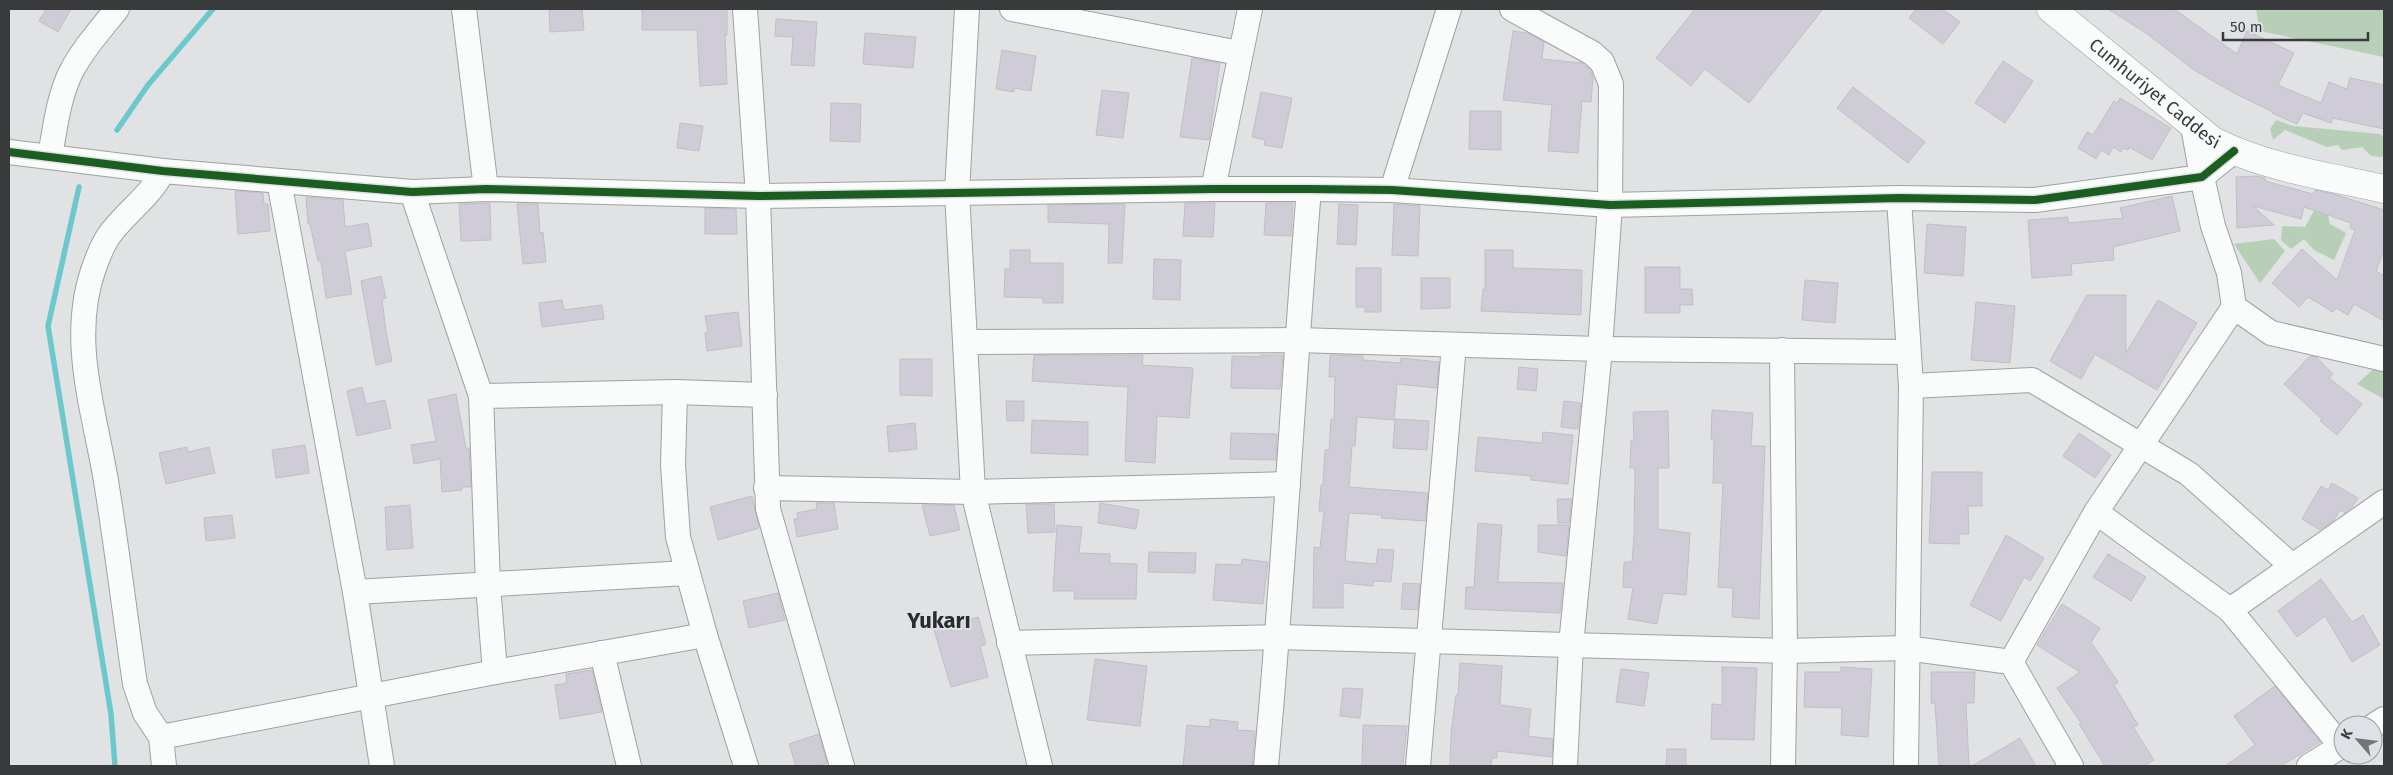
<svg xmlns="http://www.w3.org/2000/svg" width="2393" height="775" font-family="'Fira Sans',sans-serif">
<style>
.green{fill:#b6cfb6}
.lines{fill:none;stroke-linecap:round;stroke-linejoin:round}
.stream{stroke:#6bc9cb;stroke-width:5.5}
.building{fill:#cfcbd7;stroke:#c0c0c2}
.minor-casing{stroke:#a0a1a3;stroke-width:26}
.major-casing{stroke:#a0a1a3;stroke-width:29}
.minor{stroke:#fafbfb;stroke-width:24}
.major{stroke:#fafbfb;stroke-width:28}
.cycleway-casing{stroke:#dee2e6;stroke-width:11}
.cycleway{stroke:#1b5e20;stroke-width:8}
.labels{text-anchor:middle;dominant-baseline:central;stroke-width:4;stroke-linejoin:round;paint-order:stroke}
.street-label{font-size:18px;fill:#393a3c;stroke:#dee2e6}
.district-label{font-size:22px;font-weight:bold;fill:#292c2f;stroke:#dee2e6}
</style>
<rect width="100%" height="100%" fill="#e0e2e4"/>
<g class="green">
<polygon points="2256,9 2384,9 2384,57 2260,31"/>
<polygon points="2276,120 2293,126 2380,134 2384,137 2384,152 2382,157 2371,156 2362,147 2342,150 2338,145 2327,147 2285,130 2273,140 2270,129"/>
<polygon points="2315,209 2327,211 2330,224 2346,233 2334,260 2314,250 2304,239 2291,249 2281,240 2282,226 2305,227"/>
<polygon points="2274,239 2285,251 2260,283 2234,244"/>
<polygon points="2379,364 2384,366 2384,399 2357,384"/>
</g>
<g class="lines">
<g class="stream">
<polyline points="117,130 148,85 213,9"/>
<polyline points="79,187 48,326 111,714 115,766"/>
</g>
</g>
<g class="building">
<polygon points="46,9 71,9 58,32 39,21"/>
<polygon points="549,9 582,9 584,30 550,32"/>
<polygon points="642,9 727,9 727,35 725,35 727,84 700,86 697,30 642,30"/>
<polygon points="1695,9 1823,9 1749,103 1705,69 1691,86 1656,58"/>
<polygon points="1916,9 1942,9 1960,22 1943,44 1909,18"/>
<polygon points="2108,9 2174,9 2237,54 2247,31 2294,53 2278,85 2321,103 2329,82 2347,89 2350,78 2384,85 2384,129 2333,118 2331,123 2303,113 2297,124 2272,113 2273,112 2236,94 2194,70 2146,33"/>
<polygon points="776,19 817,22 814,66 791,65 793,37 775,36"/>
<polygon points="1513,31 1527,33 1544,42 1542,59 1582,63 1590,70 1593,77 1591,102 1582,101 1578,153 1548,151 1552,105 1503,100"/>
<polygon points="865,33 916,37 913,68 863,64"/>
<polygon points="1002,50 1036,56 1031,91 1014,88 1014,92 996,89"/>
<polygon points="1192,58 1220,63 1209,140 1180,137"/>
<polygon points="2003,61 2033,81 2005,123 1975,103"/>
<polygon points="1853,87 1925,142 1908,163 1837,108"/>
<polygon points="1102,90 1129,93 1123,138 1096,135"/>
<polygon points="1261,92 1292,98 1282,148 1264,145 1265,140 1252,137"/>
<polygon points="2120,98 2171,128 2152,160 2129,147 2128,150 2123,148 2121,152 2113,147 2109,155 2101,150 2096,159 2078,148 2087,132 2093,135 2114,101 2117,103"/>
<polygon points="831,103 861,104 860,142 830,141"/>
<polygon points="1470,111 1501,111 1501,150 1469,149"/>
<polygon points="680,123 703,126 699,151 677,148"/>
<polygon points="2258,176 2265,178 2265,181 2313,194 2315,190 2334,194 2384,210 2384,250 2376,271 2384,276 2384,321 2354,304 2348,315 2336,308 2333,312 2308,297 2299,307 2272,283 2302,249 2337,280 2355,230 2350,228 2351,223 2304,207 2301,219 2253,206 2274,225 2237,228 2236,177"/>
<polygon points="235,191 263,193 264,204 268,204 270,231 238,234"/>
<polygon points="2172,196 2180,231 2113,247 2114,260 2071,264 2072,275 2032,278 2028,220 2068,217 2068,223 2123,218 2120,208"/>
<polygon points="306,197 343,200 345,227 368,223 372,246 345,251 352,294 326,298 321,261 318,261 310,224 308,224"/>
<polygon points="490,203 491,240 461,241 459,204"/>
<polygon points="1185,203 1215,203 1213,237 1183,236"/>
<polygon points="1266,203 1293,203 1291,236 1264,235"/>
<polygon points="517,204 538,204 540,233 543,232 546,262 523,264"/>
<polygon points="1125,204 1122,263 1108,263 1109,224 1048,222 1048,205"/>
<polygon points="1339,204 1358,205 1356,245 1337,244"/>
<polygon points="1394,204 1420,206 1418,256 1392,255"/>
<polygon points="705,208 736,209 737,234 705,234"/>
<polygon points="1927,224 1966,227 1963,276 1924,273"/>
<polygon points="1010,250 1030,250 1030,263 1063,263 1063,303 1043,303 1043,298 1004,297 1005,269 1010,269"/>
<polygon points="1485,250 1513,250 1513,268 1582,270 1581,315 1481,311 1483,289 1485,290"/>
<polygon points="1154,259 1181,260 1180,300 1153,299"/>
<polygon points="1645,267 1680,267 1680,289 1692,289 1693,305 1680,305 1680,313 1645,313"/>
<polygon points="1356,268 1381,268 1381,312 1365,312 1365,307 1356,307"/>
<polygon points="381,276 386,298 382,299 386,332 392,361 376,365 361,281"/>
<polygon points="1421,278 1450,278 1450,308 1421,309"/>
<polygon points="1805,280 1838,283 1835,323 1802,320"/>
<polygon points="2087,295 2126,295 2126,353 2158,300 2197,323 2157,390 2095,354 2081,379 2050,361"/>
<polygon points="562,300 564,310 602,305 604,319 542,327 539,303"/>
<polygon points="1976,302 2015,306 2010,363 1971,360"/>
<polygon points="738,312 742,346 707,351 705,333 708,332 705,316"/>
<polygon points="1034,355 1143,355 1142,365 1193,368 1189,418 1157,416 1155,463 1125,461 1128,387 1032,381"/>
<polygon points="1261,355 1283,355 1280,389 1231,388 1232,356 1261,357"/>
<polygon points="1330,355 1363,356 1363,360 1400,363 1401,358 1439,362 1437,388 1397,384 1394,420 1357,417 1355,446 1352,446 1349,487 1428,493 1425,521 1381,518 1382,515 1349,513 1345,561 1376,564 1378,549 1394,550 1391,582 1374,581 1373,586 1343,583 1343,608 1313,608 1314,547 1320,548 1324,511 1319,511 1321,485 1323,485 1325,450 1329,450 1331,419 1334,420 1335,377 1329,377"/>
<polygon points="2310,356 2316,357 2333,374 2329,378 2362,404 2337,435 2320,421 2322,419 2284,384"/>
<polygon points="900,359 932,359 932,396 900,395"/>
<polygon points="1519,367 1538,369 1536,391 1517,389"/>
<polygon points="362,387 366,404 385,400 391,428 357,436 347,391"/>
<polygon points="456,394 466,448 469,448 471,487 462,487 462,490 442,492 440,459 414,464 411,445 436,441 428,400"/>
<polygon points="1006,401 1024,401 1024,421 1007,421"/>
<polygon points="1564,401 1581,403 1578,429 1561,427"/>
<polygon points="1712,410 1753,413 1751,446 1765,446 1759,619 1732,617 1733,588 1718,587 1723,483 1713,483 1714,439 1711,439"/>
<polygon points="1668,411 1669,468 1658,468 1658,529 1690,533 1686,595 1663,593 1657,624 1628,619 1633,588 1623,587 1624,562 1632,562 1634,536 1635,468 1630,468 1631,440 1634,440 1633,412"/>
<polygon points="1395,419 1429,421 1427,450 1393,448"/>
<polygon points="1032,420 1088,422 1088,455 1031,453"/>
<polygon points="915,423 917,449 889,452 887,426"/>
<polygon points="1543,432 1573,435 1568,484 1531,480 1531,476 1475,471 1478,437 1542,443"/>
<polygon points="1231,433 1277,434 1276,460 1230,459"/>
<polygon points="2079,433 2111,455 2095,478 2063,456"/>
<polygon points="305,445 309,473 276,478 272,450"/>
<polygon points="187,447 188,452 209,447 215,473 166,484 159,453"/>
<polygon points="1932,472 1982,472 1982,506 1968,506 1969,534 1959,534 1959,544 1929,543"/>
<polygon points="2332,483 2358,498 2352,507 2345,513 2340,510 2334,520 2320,530 2302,519 2321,486 2328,490"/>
<polygon points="752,496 759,528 718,540 710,507"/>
<polygon points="1557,499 1572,499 1569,523 1558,523"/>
<polygon points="816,503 834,503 838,529 797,537 794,519 798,519 797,513 817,509"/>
<polygon points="1100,503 1139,510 1136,529 1098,523"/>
<polygon points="1026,504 1054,504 1055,532 1028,533"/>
<polygon points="410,505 413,548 387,550 385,507"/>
<polygon points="922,505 954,505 960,530 930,536"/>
<polygon points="232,515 235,538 206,541 204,518"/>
<polygon points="1478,523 1502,525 1498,582 1563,583 1560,613 1465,609 1466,587 1474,587"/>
<polygon points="1057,525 1082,527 1079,553 1110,554 1110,563 1137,564 1136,599 1074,599 1075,591 1053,591"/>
<polygon points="1538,525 1569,525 1566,556 1538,552"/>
<polygon points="2006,535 2044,558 2030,581 2024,577 2001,621 1970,605"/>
<polygon points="1149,552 1196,553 1195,573 1148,572"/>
<polygon points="2108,554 2146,577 2131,601 2093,577"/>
<polygon points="1242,559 1268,562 1263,604 1213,600 1216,564 1241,565"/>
<polygon points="2321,579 2352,622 2363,615 2380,645 2352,662 2325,616 2297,637 2278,611"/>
<polygon points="1403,583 1420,584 1418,610 1401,609"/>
<polygon points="778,593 785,620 749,628 743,601"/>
<polygon points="2062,604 2100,628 2091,642 2118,682 2114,685 2138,725 2133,727 2154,760 2144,766 2105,766 2079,724 2081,723 2057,688 2080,672 2037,645"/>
<polygon points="978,617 986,644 980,646 988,677 951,687 934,630"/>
<polygon points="1095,659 1147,666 1140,726 1087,720"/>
<polygon points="1460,663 1502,666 1500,705 1531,709 1528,736 1553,739 1552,757 1497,751 1497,758 1492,758 1491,766 1450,766 1451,733 1456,695 1458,695"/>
<polygon points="1722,667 1757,668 1754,740 1711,739 1712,704 1722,705"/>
<polygon points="1841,667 1872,669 1868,737 1841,735 1842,708 1804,707 1805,672 1841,672"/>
<polygon points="1621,669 1649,673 1644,706 1616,702"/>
<polygon points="592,670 602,712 560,719 555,685 567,683 566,674"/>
<polygon points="1931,672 1975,672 1974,703 1966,703 1969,766 1939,766 1935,703 1931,703"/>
<polygon points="2275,686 2320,742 2281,766 2225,766 2255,745 2234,716"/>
<polygon points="1343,688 1363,689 1360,718 1340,716"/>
<polygon points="1210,719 1238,722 1237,730 1255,731 1252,766 1183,766 1187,725 1210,727"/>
<polygon points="1363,725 1407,726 1403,766 1362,766"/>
<polygon points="819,734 827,763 816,766 796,766 789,744"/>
<polygon points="2020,738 2036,766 1972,766"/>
<polygon points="1667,749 1686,749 1686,766 1666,766"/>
</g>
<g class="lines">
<defs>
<g id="minor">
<polyline points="464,9 486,189"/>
<polyline points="745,9 758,196 768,509 842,766"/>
<polyline points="967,9 957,192 973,492 1040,766"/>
<polyline points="1012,9 1239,53"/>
<polyline points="1512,9 1592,53 1602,62 1611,84 1610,205 1600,349 1571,645 1565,766"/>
<polyline points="2193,126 2202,177 2213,226 2229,273 2234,307 2271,333 2384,359"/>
<polyline points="9,152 163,171 412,192 486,189 758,196 1213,189 1309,189 1392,190 1610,205 1899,198 2035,200 2202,177 2234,151"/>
<path d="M50,156C55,129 58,100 70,74C82,50 100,30 117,9"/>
<path d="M163,171C151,195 131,208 114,229C105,239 100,252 95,265C68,337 94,409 106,481C117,548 125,616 135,684L145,713L161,737L164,766"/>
<polyline points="279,181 355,592 382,766"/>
<polyline points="1213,189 1250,9"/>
<polyline points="1392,190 1449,9"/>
<polyline points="412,192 481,396 488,585 495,672"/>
<polyline points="1899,198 1911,386 1906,766"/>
<polyline points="965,342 1297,340 1600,349 1908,352"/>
<polyline points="1782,350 1785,651 1783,766"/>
<polyline points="1911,386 2032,380 2189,474 2292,566"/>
<polyline points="675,392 673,465 678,537 705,635 746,766"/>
<polyline points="481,396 675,392 765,395"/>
<polyline points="766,488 973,492 1288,484"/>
<polyline points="2096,512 2230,610 2341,746"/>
<polyline points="355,592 687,573"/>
<polyline points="2230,610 2384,502"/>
<polyline points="1009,643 1278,637 1785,651 1906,648 2011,662 2071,766"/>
<polyline points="602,653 629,766"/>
<polyline points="2011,662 2096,512 2234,307"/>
<polyline points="2373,726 2384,719"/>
<polyline points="161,737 495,672 705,635"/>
<path d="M1266,766C1284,574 1293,382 1309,189"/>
<polyline points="1418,766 1454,345"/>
<polyline points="2309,766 2343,745"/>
</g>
<g id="major">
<path id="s1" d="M2051,9L2213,141C2266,168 2327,176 2384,189"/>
</g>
</defs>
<use href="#minor" class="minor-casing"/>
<use href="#major" class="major-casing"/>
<use href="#minor" class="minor"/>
<use href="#major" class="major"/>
<defs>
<polyline id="cycleway" points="9,152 163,171 412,192 486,189 758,196 1213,189 1309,189 1392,190 1610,205 1899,198 2035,200 2202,177 2234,151"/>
</defs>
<use href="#cycleway" class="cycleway-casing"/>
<use href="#cycleway" class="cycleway"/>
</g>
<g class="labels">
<g class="street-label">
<text stroke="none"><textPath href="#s1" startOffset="134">Cumhuriyet Caddesi</textPath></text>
</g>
<g class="district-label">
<text x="939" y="620">Yukarı</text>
</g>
</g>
<rect width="2393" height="775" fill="none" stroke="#393a3c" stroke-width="20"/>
<g transform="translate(2358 740) rotate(298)"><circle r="24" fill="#dee2e6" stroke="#9c9fa2"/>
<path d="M0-4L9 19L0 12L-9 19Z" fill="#737577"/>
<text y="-8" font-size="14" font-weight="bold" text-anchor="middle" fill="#393a3c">K</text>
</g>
<path d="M2223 32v8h145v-8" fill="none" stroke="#393a3c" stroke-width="2.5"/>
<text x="2230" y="32" font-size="15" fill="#393a3c" stroke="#dee2e6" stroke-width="4" paint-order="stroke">50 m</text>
</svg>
